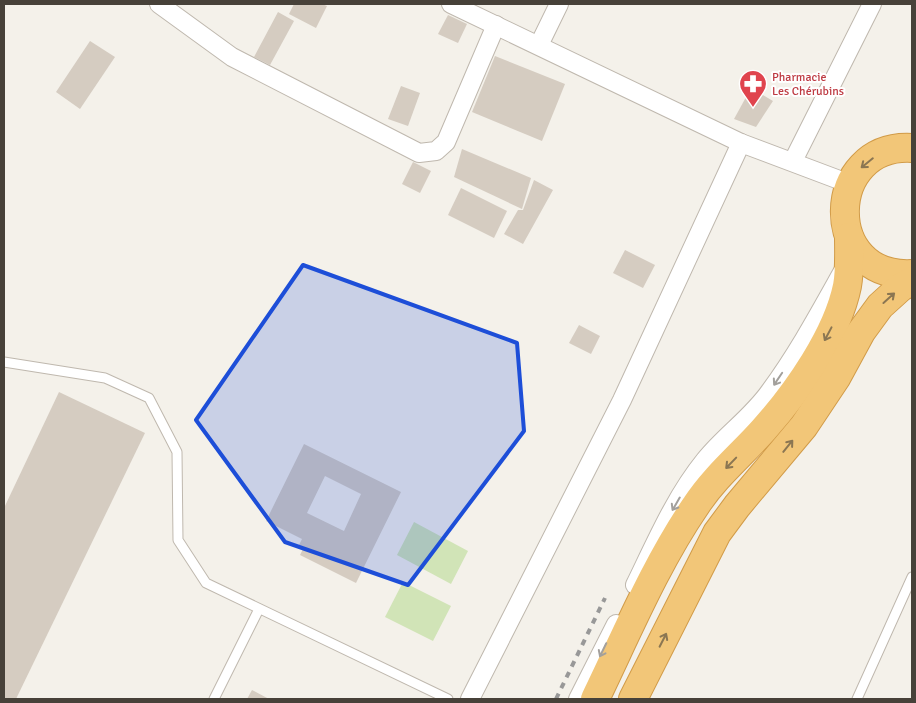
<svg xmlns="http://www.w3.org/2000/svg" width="916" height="703" font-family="Signika,sans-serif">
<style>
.green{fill:#d1e4b7}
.building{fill:#d5ccc1;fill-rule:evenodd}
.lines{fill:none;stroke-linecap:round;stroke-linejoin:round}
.lane-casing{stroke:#bfb8ae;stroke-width:11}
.street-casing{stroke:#bfb8ae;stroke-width:20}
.highway-casing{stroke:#d19b48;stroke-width:30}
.lane{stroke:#fff;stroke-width:9}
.street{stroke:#fff;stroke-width:18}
.highway{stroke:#f2c678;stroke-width:28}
.rail{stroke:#989898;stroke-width:4;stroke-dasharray:6 6;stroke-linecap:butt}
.oneway{stroke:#8b7652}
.oneway2{stroke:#a3a09c}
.marked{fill:#1d4ed8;fill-opacity:0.2;stroke:#1d4ed8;stroke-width:4;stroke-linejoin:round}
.labels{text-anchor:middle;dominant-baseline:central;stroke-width:4;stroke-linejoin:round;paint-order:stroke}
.health-label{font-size:12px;fill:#be3a42;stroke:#fff;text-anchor:start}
</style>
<rect width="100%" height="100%" fill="#f4f1ea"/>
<g class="green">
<polygon points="414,522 468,551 451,584 397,555"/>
<polygon points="403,582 451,606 433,641 385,617"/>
</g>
<g class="building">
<polygon points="294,4 322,4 327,6 316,28 289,14"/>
<polygon points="278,12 294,21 270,65 254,57"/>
<polygon points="448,15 467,24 458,43 438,34"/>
<polygon points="90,41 115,57 80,109 56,92"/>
<polygon points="495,56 565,84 542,141 472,112"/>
<polygon points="401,86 420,93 408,126 388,119"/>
<polygon points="751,88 773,101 756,127 734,119"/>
<polygon points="462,149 531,178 522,209 454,177"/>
<polygon points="413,162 431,171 420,193 402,184"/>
<polygon points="534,180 553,190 523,244 504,234 518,210 523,210"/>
<polygon points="461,188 507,211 494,238 448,215"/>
<polygon points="625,250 655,265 643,288 613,273"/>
<polygon points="579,325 600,336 591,354 569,343"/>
<polygon points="59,392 145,433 16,699 4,699 4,508"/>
<path d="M304,444L401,492L356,583L300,555L304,547L299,545L302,539L266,521ZM325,476L361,494L344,531L307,513Z"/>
<polygon points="252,690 269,699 247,699"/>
</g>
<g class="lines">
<defs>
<g id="lane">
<polyline points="4,362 105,378 149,398 177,452 178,540 206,583 448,699"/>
<polyline points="214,699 259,609"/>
<polyline points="857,699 912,577"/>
</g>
<g id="street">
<polyline points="159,4 232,57 419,153 436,151 446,142 496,25"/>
<polyline points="451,4 741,143 850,184"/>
<polyline points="539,45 559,4"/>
<polyline points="793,161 872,4"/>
<path d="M635,585C656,542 675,497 705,460C725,435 752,417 770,391C798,353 820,312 843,271"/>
<polyline points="470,699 622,400 741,143"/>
<polyline points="578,699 616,624"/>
</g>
<g id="highway">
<path d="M912,148C824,143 821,279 912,274"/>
<path d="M595,699C626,635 656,563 696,505C715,476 742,454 764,429C797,392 837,335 847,286C850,270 849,253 849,237"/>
<polyline points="633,699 717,533 737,506 804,426 836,378 861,332 880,306 901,287 912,281"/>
</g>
</defs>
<use href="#lane" class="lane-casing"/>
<use href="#street" class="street-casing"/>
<use href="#highway" class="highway-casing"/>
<use href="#lane" class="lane"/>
<use href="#street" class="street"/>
<use href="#highway" class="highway"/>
<polyline class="rail" points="556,699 605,598"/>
</g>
<defs><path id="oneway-shaft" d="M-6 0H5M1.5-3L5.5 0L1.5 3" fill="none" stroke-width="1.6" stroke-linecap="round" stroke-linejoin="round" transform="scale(1.25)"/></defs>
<g class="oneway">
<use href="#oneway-shaft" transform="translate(867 163) rotate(141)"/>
<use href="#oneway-shaft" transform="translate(889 298) rotate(-42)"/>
<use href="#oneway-shaft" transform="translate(828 334) rotate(118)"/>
<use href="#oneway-shaft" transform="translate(788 446) rotate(-51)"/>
<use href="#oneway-shaft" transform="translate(731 463) rotate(134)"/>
<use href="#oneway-shaft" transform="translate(663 640) rotate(-63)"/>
</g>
<g class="oneway2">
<use href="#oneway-shaft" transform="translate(778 379) rotate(124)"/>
<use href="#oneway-shaft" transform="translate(676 504) rotate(120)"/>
<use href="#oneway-shaft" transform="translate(603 650) rotate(116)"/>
</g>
<path class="marked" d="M303,265L517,343L524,431L408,585L285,542L196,420Z"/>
<defs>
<symbol id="pharmacy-pin" viewBox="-11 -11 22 30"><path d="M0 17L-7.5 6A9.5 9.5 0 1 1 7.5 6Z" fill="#e0444e" stroke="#fff"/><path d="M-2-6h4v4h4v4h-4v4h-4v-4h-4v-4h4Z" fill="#fff"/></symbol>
</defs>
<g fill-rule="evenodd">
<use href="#pharmacy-pin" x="737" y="68" width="32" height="43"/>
</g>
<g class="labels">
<g class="health-label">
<text x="772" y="77">Pharmacie<tspan x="772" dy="14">Les Chérubins</tspan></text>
</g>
</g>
<rect width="916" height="703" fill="none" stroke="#474139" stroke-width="10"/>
</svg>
